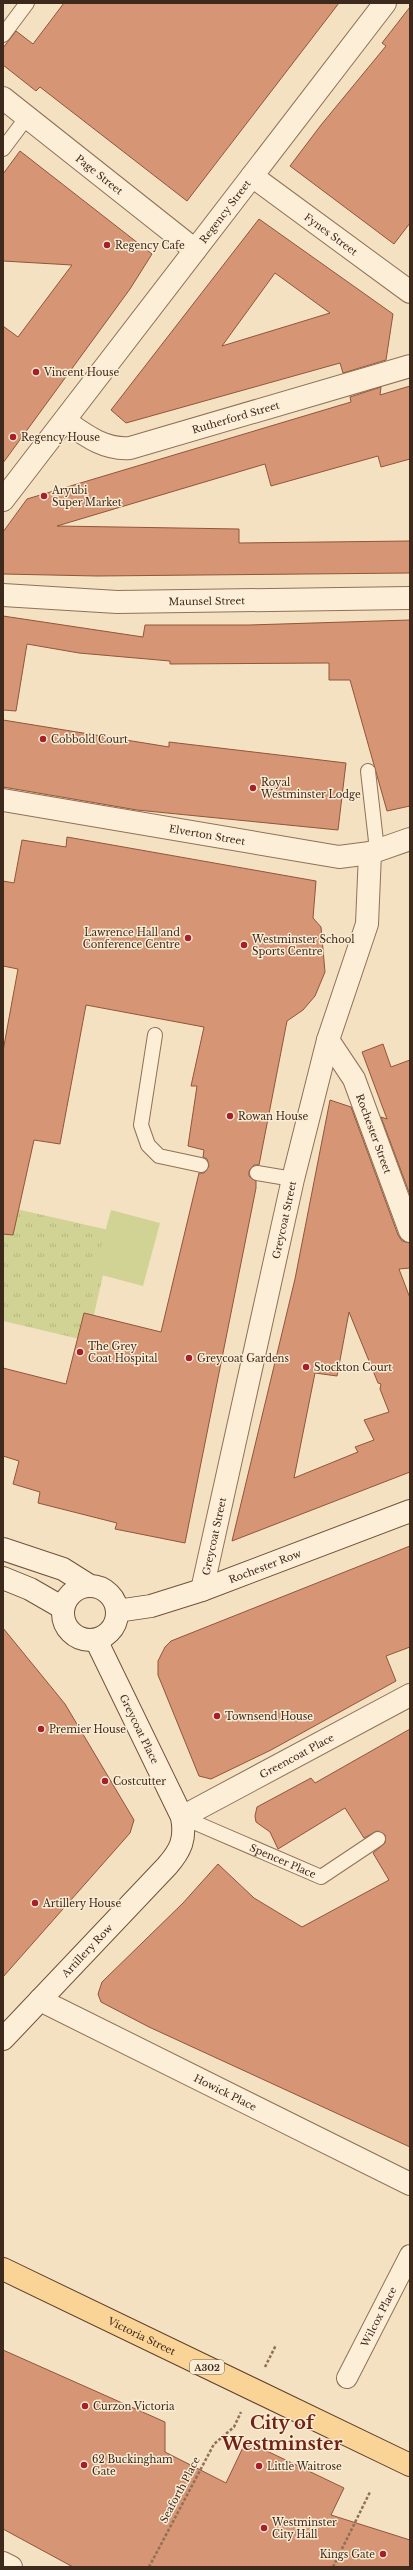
<svg xmlns="http://www.w3.org/2000/svg" width="413" height="2570" font-family="'Libre Baskerville',serif">
<style>
.grass{fill:url(#grass-tufts)}
.green{fill:#d1d395}
.building{fill:#d69574;stroke:#925639;fill-rule:evenodd}
.lines{fill:none;stroke-linecap:round;stroke-linejoin:round}
.service-casing{stroke:#907157;stroke-width:16}
.pedestrian-casing{stroke:#907157;stroke-width:22}
.minor-casing{stroke:#907157;stroke-width:24}
.secondary-casing{stroke:#72523a;stroke-width:24}
.primary-casing{stroke:#5d3f2b;stroke-width:24}
.path{stroke:#907157;stroke-width:2.5;stroke-dasharray:3 2;stroke-linecap:butt}
.service{stroke:#fdeed7;stroke-width:14}
.pedestrian{stroke:#fdeed7;stroke-width:20}
.minor{stroke:#fdeed7;stroke-width:22}
.secondary{stroke:#fdeed7;stroke-width:22}
.primary{stroke:#fad396;stroke-width:22}
.poi-dot{fill:#a71f2b;stroke:#faebd3;stroke-width:1.5}
.labels{text-anchor:middle;dominant-baseline:central;stroke-width:3;stroke-linejoin:round;paint-order:stroke}
.shield{fill:#faebd3;stroke:#766454;stroke-width:1}
.shield-label{font-size:9px;font-weight:bold;fill:#3e2a1d}
.street-label{font-size:10px;fill:#3e2a1d;stroke:#faebd3}
.poi-label{font-size:10px;fill:#3e2a1d;stroke:#faebd3;text-anchor:start}
.town-label{font-size:18px;font-weight:bold;fill:#702217;stroke:#faebd3}
</style>
<defs>
<pattern id="grass-tufts" width="24" height="20" patternUnits="userSpaceOnUse"><rect width="24" height="20" fill="#d1d395"/><path d="M3 7l-1-3M5 7V3M7 7l1-3M15 17l-1-3M17 17v-4M19 17l1-3" fill="none" stroke="#b4b580"/></pattern>
</defs>
<rect width="100%" height="100%" fill="#f3e1c2"/>
<polygon class="grass" points="3,1206 113,1231 88,1341 3,1321"/>
<polygon class="green" points="111,1210 160,1223 143,1286 94,1273"/>
<g class="building">
<polygon points="64,3 339,3 187,201 40,87 36,91 3,65 3,48 16,31 33,44"/>
<polygon points="410,7 410,223 394,244 290,166 321,125 386,46 382,43"/>
<polygon points="20,151 152,254 130,289 3,463 3,326 18,337 72,265 3,261 3,174"/>
<path d="M259,219L393,314L386,360L343,373L340,363L126,423L111,410ZM275,273L330,313L222,346Z"/>
<polygon points="410,386 410,459 381,467 378,456 271,486 265,464 57,526 239,529 239,543 410,541 410,573 97,576 3,574 3,532 27,499 351,402 350,397 381,387 380,395"/>
<polygon points="3,616 143,637 145,625 249,625 410,620 410,806 387,811 350,680 329,680 329,663 170,664 170,661 79,653 27,644 16,711 3,710"/>
<polygon points="3,720 169,747 169,742 346,763 338,830 137,810 3,787"/>
<polygon points="67,837 316,881 313,918 321,927 325,972 315,996 303,1010 287,1021 259,1165 254,1165 249,1171 249,1176 256,1181 256,1188 185,1543 115,1529 117,1523 38,1503 40,1492 13,1484 19,1461 3,1456 3,1368 66,1384 84,1313 161,1332 199,1173 204,1173 209,1166 207,1159 203,1157 204,1150 188,1146 197,1086 191,1086 204,1027 86,1005 60,1144 34,1140 13,1235 3,1234 3,1051 18,969 3,966 3,881 14,883 22,840 66,847"/>
<polygon points="383,1044 391,1067 410,1060 410,1195 381,1117 387,1119 362,1052"/>
<path d="M330,1100L351,1107L398,1235L402,1241L410,1243V1268L399,1269L410,1298V1472L232,1541L295,1279ZM349,1312L378,1383L381,1384L380,1389L389,1412L364,1420L374,1440L355,1447L358,1452L294,1478L315,1373L337,1376Z"/>
<polygon points="410,1546 410,1647 386,1656 396,1681 271,1750 211,1779 199,1776 158,1675 158,1661 165,1647 171,1641"/>
<polygon points="3,1628 65,1704 134,1820 130,1833 3,1977"/>
<polygon points="410,1729 410,2147 149,2027 101,2002 98,1994 102,1982 183,1903 218,1864 254,1898 302,1927 389,1880 373,1853 385,1843 385,1835 377,1831 364,1838 345,1808 278,1849 270,1832 256,1822 255,1816 257,1807 311,1778 315,1783"/>
<polygon points="3,2350 165,2422 165,2452 226,2483 246,2441 344,2488 331,2515 410,2540 410,2567 73,2567 3,2529"/>
</g>
<g class="lines">
<defs>
<g id="service">
<polyline points="3,35 27,3"/>
<polyline points="3,149 27,117"/>
<polyline points="368,771 377,850"/>
<polyline points="155,1035 141,1125 148,1145 159,1156 201,1165"/>
<polyline points="257,1173 293,1179"/>
<path id="s1" d="M182,1817L321,1877L378,1839"/>
</g>
<g id="pedestrian">
<path id="s2" d="M347,2378L410,2255"/>
</g>
<g id="minor">
<path id="s3" d="M3,98L195,250"/>
<path id="s4" d="M252,176L410,292"/>
<path id="s5" d="M65,421C85,435 104,450 130,448L410,366"/>
<path id="s6" d="M3,500L385,3"/>
<path id="s7" d="M3,595L117,602L410,598"/>
<path id="s8" d="M3,800L339,857L370,853L410,839"/>
<path id="s9" d="M328,1040L354,1079L410,1231"/>
<path id="s10" d="M202,1590L293,1179L328,1040L367,924L370,853"/>
<path id="s11" d="M182,1817L410,1695"/>
<path id="s12" d="M40,2000L410,2184"/>
<polyline points="3,2563 11,2567"/>
</g>
<g id="secondary">
<polyline points="3,1549 63,1569 90,1586"/>
<polyline points="3,1578 30,1589 63,1608"/>
<circle cx="90" cy="1613" r="27"/>
<path id="s13" d="M117,1611L151,1606L202,1590L410,1511"/>
<path id="s14" d="M3,2039L167,1866C181,1850 186,1839 182,1817L96,1640"/>
</g>
<g id="primary">
<path id="s15" d="M3,2269L410,2465"/>
</g>
</defs>
<use href="#service" class="service-casing"/>
<use href="#pedestrian" class="pedestrian-casing"/>
<use href="#minor" class="minor-casing"/>
<use href="#secondary" class="secondary-casing"/>
<use href="#primary" class="primary-casing"/>
<g class="path">
<polyline points="265,2367 276,2345"/>
<polyline points="149,2567 214,2444 234,2427 241,2412"/>
<polyline points="333,2567 370,2492"/>
</g>
<use href="#service" class="service"/>
<use href="#pedestrian" class="pedestrian"/>
<use href="#minor" class="minor"/>
<use href="#secondary" class="secondary"/>
<use href="#primary" class="primary"/>
</g>
<g class="poi-dot">
<circle cx="107" cy="245" r="4"/>
<circle cx="36" cy="372" r="4"/>
<circle cx="13" cy="437" r="4"/>
<circle cx="44" cy="496" r="4"/>
<circle cx="43" cy="739" r="4"/>
<circle cx="253" cy="788" r="4"/>
<circle cx="188" cy="938" r="4"/>
<circle cx="244" cy="945" r="4"/>
<circle cx="230" cy="1116" r="4"/>
<circle cx="80" cy="1352" r="4"/>
<circle cx="189" cy="1358" r="4"/>
<circle cx="306" cy="1367" r="4"/>
<circle cx="217" cy="1716" r="4"/>
<circle cx="41" cy="1729" r="4"/>
<circle cx="105" cy="1781" r="4"/>
<circle cx="35" cy="1903" r="4"/>
<circle cx="85" cy="2406" r="4"/>
<circle cx="84" cy="2465" r="4"/>
<circle cx="259" cy="2466" r="4"/>
<circle cx="264" cy="2528" r="4"/>
<circle cx="383" cy="2554" r="4"/>
</g>
<g class="labels">
<rect class="shield" x="190" y="2360" width="34" height="14" rx="3"/>
<g class="shield-label">
<text x="207" y="2367">A302</text>
</g>
<g class="street-label">
<text stroke="none"><textPath href="#s3" startOffset="123">Page Street</textPath></text>
<text stroke="none"><textPath href="#s6" startOffset="364">Regency Street</textPath></text>
<text stroke="none"><textPath href="#s4" startOffset="98">Fynes Street</textPath></text>
<text stroke="none"><textPath href="#s5" startOffset="182">Rutherford Street</textPath></text>
<text stroke="none"><textPath href="#s7" startOffset="204">Maunsel Street</textPath></text>
<text stroke="none"><textPath href="#s8" startOffset="207">Elverton Street</textPath></text>
<text stroke="none"><textPath href="#s9" startOffset="105">Rochester Street</textPath></text>
<text stroke="none"><textPath href="#s10" startOffset="379">Greycoat Street</textPath></text>
<text stroke="none"><textPath href="#s10" startOffset="55">Greycoat Street</textPath></text>
<text stroke="none"><textPath href="#s13" startOffset="155">Rochester Row</textPath></text>
<text transform="translate(139 1729) rotate(64)">Greycoat Place</text>
<text stroke="none"><textPath href="#s11" startOffset="130">Greencoat Place</textPath></text>
<text stroke="none"><textPath href="#s1" startOffset="110">Spencer Place</textPath></text>
<text stroke="none"><textPath href="#s14" startOffset="122">Artillery Row</textPath></text>
<text stroke="none"><textPath href="#s12" startOffset="207">Howick Place</textPath></text>
<text stroke="none"><textPath href="#s2" startOffset="69">Wilcox Place</textPath></text>
<text stroke="none"><textPath href="#s15" startOffset="154">Victoria Street</textPath></text>
<text transform="translate(180 2490) rotate(-62)">Seaforth Place</text>
</g>
<g class="poi-label">
<text x="115" y="245">Regency Cafe</text>
<text x="44" y="372">Vincent House</text>
<text x="21" y="437">Regency House</text>
<text x="52" y="490">Aryubi<tspan x="52" dy="12">Super Market</tspan></text>
<text x="51" y="739">Cobbold Court</text>
<text x="261" y="782">Royal<tspan x="261" dy="12">Westminster Lodge</tspan></text>
<text x="180" y="932" text-anchor="end">Lawrence Hall and<tspan x="180" dy="12">Conference Centre</tspan></text>
<text x="252" y="939">Westminster School<tspan x="252" dy="12">Sports Centre</tspan></text>
<text x="238" y="1116">Rowan House</text>
<text x="88" y="1346">The Grey<tspan x="88" dy="12">Coat Hospital</tspan></text>
<text x="197" y="1358">Greycoat Gardens</text>
<text x="314" y="1367">Stockton Court</text>
<text x="225" y="1716">Townsend House</text>
<text x="49" y="1729">Premier House</text>
<text x="113" y="1781">Costcutter</text>
<text x="43" y="1903">Artillery House</text>
<text x="93" y="2406">Curzon Victoria</text>
<text x="92" y="2459">62 Buckingham<tspan x="92" dy="12">Gate</tspan></text>
<text x="267" y="2466">Little Waitrose</text>
<text x="272" y="2522">Westminster<tspan x="272" dy="12">City Hall</tspan></text>
<text x="375" y="2554" text-anchor="end">Kings Gate</text>
</g>
<g class="town-label">
<text x="282" y="2423">City of<tspan x="282" dy="21">Westminster</tspan></text>
</g>
</g>
<rect width="413" height="2570" fill="none" stroke="#3e2a1d" stroke-width="8"/>
</svg>
